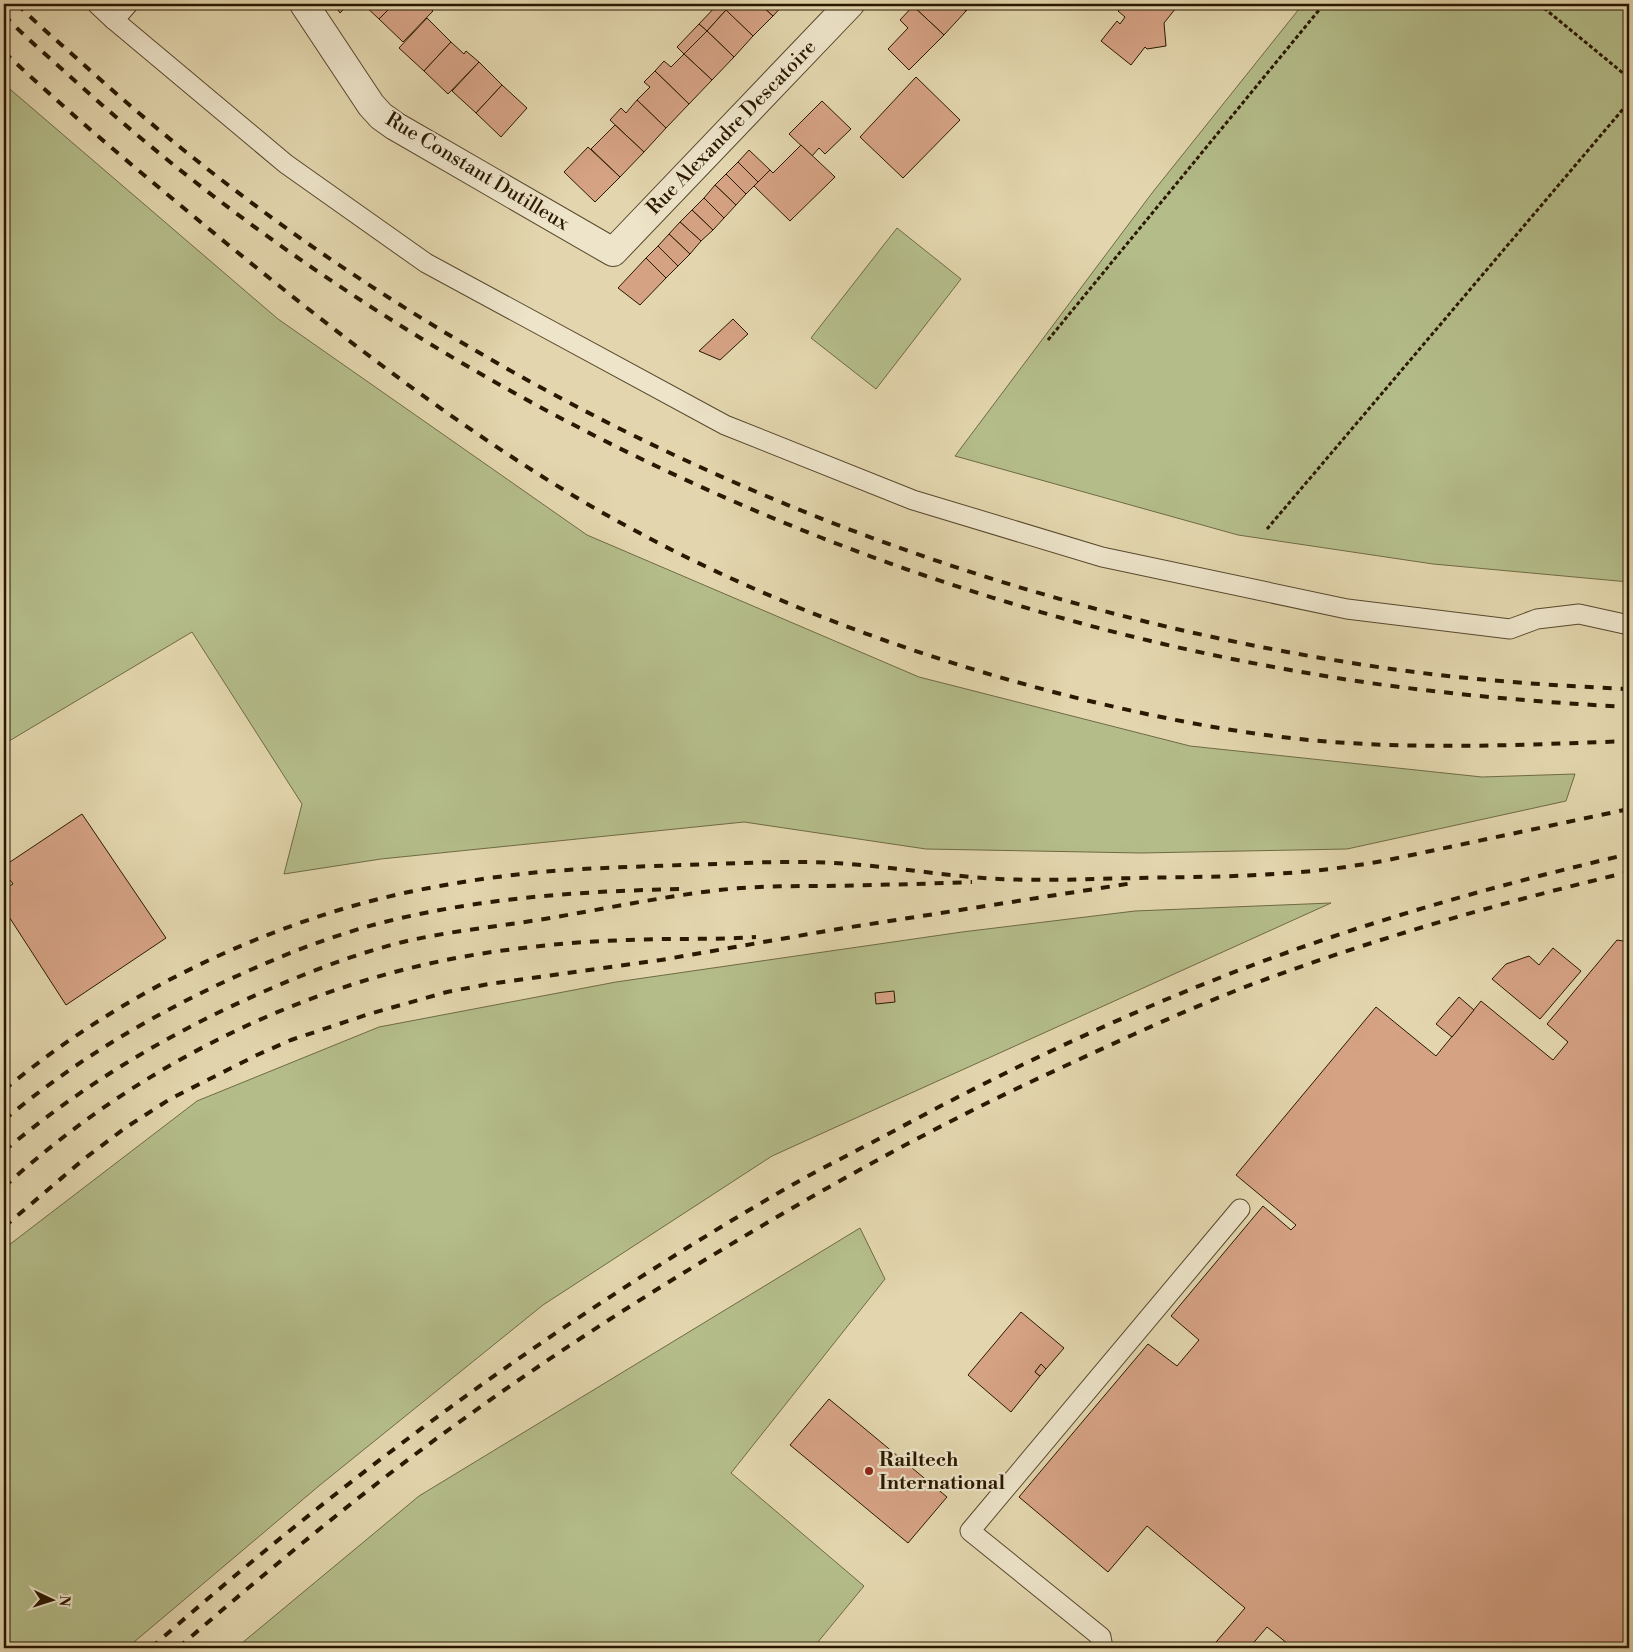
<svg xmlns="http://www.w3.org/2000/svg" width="1633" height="1652" font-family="'Libre Bodoni',serif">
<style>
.green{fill:#b4bd8a;stroke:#6f6a45}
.building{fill:#d5a284;stroke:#2a1800}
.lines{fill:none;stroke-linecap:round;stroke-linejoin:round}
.lane-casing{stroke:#58482c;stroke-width:21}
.street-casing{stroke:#58482c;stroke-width:30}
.path{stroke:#2a1800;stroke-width:3;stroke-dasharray:4 2.5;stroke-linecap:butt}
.lane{stroke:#ede4ca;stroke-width:19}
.street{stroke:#ede4ca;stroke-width:28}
.rail{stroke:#2a1800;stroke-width:4;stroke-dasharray:9 9;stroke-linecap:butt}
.poi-dot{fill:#8f2418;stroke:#ede4ca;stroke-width:2}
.labels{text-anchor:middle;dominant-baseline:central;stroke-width:4.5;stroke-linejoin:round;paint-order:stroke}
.street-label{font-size:20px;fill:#2a1800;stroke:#ede4ca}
.poi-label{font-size:20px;font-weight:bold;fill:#2a1800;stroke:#ede4ca;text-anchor:start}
</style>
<rect width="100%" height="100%" fill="#e3d6ae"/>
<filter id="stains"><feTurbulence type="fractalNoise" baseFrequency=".004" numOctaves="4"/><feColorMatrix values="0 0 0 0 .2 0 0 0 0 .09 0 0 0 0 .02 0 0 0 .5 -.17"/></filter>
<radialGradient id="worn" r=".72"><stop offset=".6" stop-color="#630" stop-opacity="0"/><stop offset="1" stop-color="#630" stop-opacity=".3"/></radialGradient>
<g class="green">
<polygon points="1303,4 1629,4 1629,582 1433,564 1238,535 955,456 1152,193"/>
<polygon points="4,84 278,319 587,535 919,677 1190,746 1482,777 1575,774 1566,801 1347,849 1141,853 926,849 744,822 381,859 284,874 302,804 192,632 4,744"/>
<polygon points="897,228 961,279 876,389 811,338"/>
<polygon points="1331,903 772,1156 543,1305 320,1485 127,1648 4,1648 4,1252 9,1245 197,1101 379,1027 616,982 962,932 1135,911"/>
<polygon points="860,1228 885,1279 731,1473 864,1586 813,1648 236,1648 419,1496"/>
</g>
<g class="building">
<polygon points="334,4 349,4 340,13"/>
<polygon points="363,4 394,4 379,19"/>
<polygon points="394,4 425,4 433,11 403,42 379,19"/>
<polygon points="718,4 726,10 707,31 699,24"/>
<polygon points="719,4 760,4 773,16 753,36"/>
<polygon points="760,4 784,4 773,16"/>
<polygon points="916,4 958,4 966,11 944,35 913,6"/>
<polygon points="958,4 973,4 966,11"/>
<polygon points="1124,4 1171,4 1176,8 1164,23 1166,46 1147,49 1145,47 1131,65 1101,41 1117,21 1120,24 1125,17 1118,11"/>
<polygon points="913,6 944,35 909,70 888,49 908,28 900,20"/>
<polygon points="726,10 753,36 734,57 707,31"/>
<polygon points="427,18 451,42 424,71 399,48"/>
<polygon points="699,24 707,31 684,54 677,47"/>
<polygon points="707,31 734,57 712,80 684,54"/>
<polygon points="451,42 464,54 466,51 479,62 448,94 424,71"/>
<polygon points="684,54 712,80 689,104 655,71 664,61 671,67"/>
<polygon points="479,62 502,85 476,113 452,91"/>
<polygon points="655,71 689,104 666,128 637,100 650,87 644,82"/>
<polygon points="916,77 960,120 903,178 860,137"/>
<polygon points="502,85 527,108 501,137 476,113"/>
<polygon points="637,100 666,128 644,152 610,120 621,108 626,113"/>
<polygon points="822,101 851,129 825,154 819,148 812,156 789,134"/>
<polygon points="615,125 644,152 620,177 591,149"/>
<polygon points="801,145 835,177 790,221 754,186 770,170 773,173"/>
<polygon points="588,147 620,177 595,202 564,172"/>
<polygon points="749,150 770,170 758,182 738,162"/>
<polygon points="738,162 758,182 746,194 726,174"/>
<polygon points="726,174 746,194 736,205 715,185"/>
<polygon points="715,185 736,205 724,218 704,198"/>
<polygon points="704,198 724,218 713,230 692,210"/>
<polygon points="692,210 713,230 701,241 680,222"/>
<polygon points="680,222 701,241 690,254 669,234"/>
<polygon points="669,234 690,254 678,266 658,246"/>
<polygon points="658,246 678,266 666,278 646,258"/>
<polygon points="646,258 666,278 640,305 618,288"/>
<polygon points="733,319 748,334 720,360 699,351"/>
<polygon points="82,814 166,938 66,1005 4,909 4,889 13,884 4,872 4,866"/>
<polygon points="1617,940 1629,942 1629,1648 1293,1648 1267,1627 1249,1648 1211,1648 1245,1608 1147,1526 1108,1572 1019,1497 1148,1344 1177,1366 1199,1340 1171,1316 1263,1206 1291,1230 1296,1225 1236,1175 1376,1007 1436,1056 1481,1001 1553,1060 1568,1042 1547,1024"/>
<polygon points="1553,948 1581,971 1540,1019 1492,979 1506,964 1529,956 1539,965"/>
<polygon points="894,991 895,1002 876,1004 875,993"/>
<polygon points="1459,997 1474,1010 1452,1037 1436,1024"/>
<polygon points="1021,1312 1064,1348 1046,1369 1041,1364 1035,1372 1040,1376 1011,1412 968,1375"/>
<polygon points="1041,1364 1046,1369 1040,1376 1035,1372"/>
<polygon points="829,1399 947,1497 908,1543 790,1445"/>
</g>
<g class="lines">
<defs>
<g id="lane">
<polyline points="97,4 114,20 286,164 426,263 725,425 913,500 1102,557 1347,609 1510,629 1537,619 1579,614 1629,625"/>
<polyline points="114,20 128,4"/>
<polyline points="1103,1648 1101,1637 970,1531 1240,1209"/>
</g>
<polyline id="street" points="304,4 371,105 381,116 395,126 613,252 850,4"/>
</defs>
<use href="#lane" class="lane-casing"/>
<use href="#street" class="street-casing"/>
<g class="path">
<polyline points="1539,4 1629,78"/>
<polyline points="1048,340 1324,4"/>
<polyline points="1267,529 1629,102"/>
</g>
<use href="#lane" class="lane"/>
<use href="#street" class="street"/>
<g class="rail">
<path d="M17,4C38,25 61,44 83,64C159,133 239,196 323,254C631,465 983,605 1352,663C1444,678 1536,685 1629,689"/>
<path d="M4,15C23,35 44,53 64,71C144,144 230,212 320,273C612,472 947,610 1296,671C1406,691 1517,701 1629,707"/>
<path d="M4,52C75,119 151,181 226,243C328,326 432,407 543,477C703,578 882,648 1065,695C1145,715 1227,732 1309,740C1415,750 1522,745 1629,741"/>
<path d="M4,1090C101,1009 218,947 339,910C401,891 467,880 530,873C581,868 631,867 682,865C732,864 783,860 834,863C889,866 944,876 999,879C1045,881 1090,879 1136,878C1187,877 1237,877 1288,873C1321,871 1355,866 1388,860L1629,809"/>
<path d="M4,1120C78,1058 160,1010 248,971C297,949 348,930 401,918C493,897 587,891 682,889"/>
<path d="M4,1151C85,1083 174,1030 272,988C314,970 358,953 403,942C453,930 505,926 556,917C614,907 671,895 729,889C762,886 794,886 827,886C875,885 923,884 972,882"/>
<path d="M4,1187C144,1059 326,971 515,949C553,944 591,941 629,940C672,938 714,940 756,937"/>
<polyline points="4,1227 84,1159 125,1128 170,1099 257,1055 291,1040 369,1014 447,992 489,984 661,960 832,930 1133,883"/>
<path d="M151,1648C349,1473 563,1317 792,1185C824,1167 858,1150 890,1133C1010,1068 1134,1009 1261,962C1382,917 1505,883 1629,854"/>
<path d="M178,1648C245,1590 313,1533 384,1478C492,1395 606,1319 723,1249C826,1187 930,1129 1039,1078C1115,1043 1190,1007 1269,978C1387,935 1507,901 1629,872"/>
</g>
</g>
<circle class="poi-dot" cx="869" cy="1471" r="5"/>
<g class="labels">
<g class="street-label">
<text transform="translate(732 128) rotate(-46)">Rue Alexandre Descatoire</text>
<text transform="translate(477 172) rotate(31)">Rue Constant Dutilleux</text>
</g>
<g class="poi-label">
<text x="879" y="1460">Railtech<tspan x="879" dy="23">International</tspan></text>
</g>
</g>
<rect width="1633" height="1652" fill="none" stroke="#e3d6ae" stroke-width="20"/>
<rect x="5" y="5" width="1623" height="1642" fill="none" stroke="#2a1800" stroke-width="2.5"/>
<rect x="10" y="10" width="1613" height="1632" fill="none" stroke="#2a1800"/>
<g transform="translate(52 1600) rotate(94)" stroke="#ede4ca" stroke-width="4" paint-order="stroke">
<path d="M0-4L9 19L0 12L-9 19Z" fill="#2a1800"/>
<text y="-8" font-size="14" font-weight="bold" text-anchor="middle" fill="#2a1800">N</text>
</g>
<rect width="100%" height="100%" filter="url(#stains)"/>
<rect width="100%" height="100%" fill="url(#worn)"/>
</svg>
